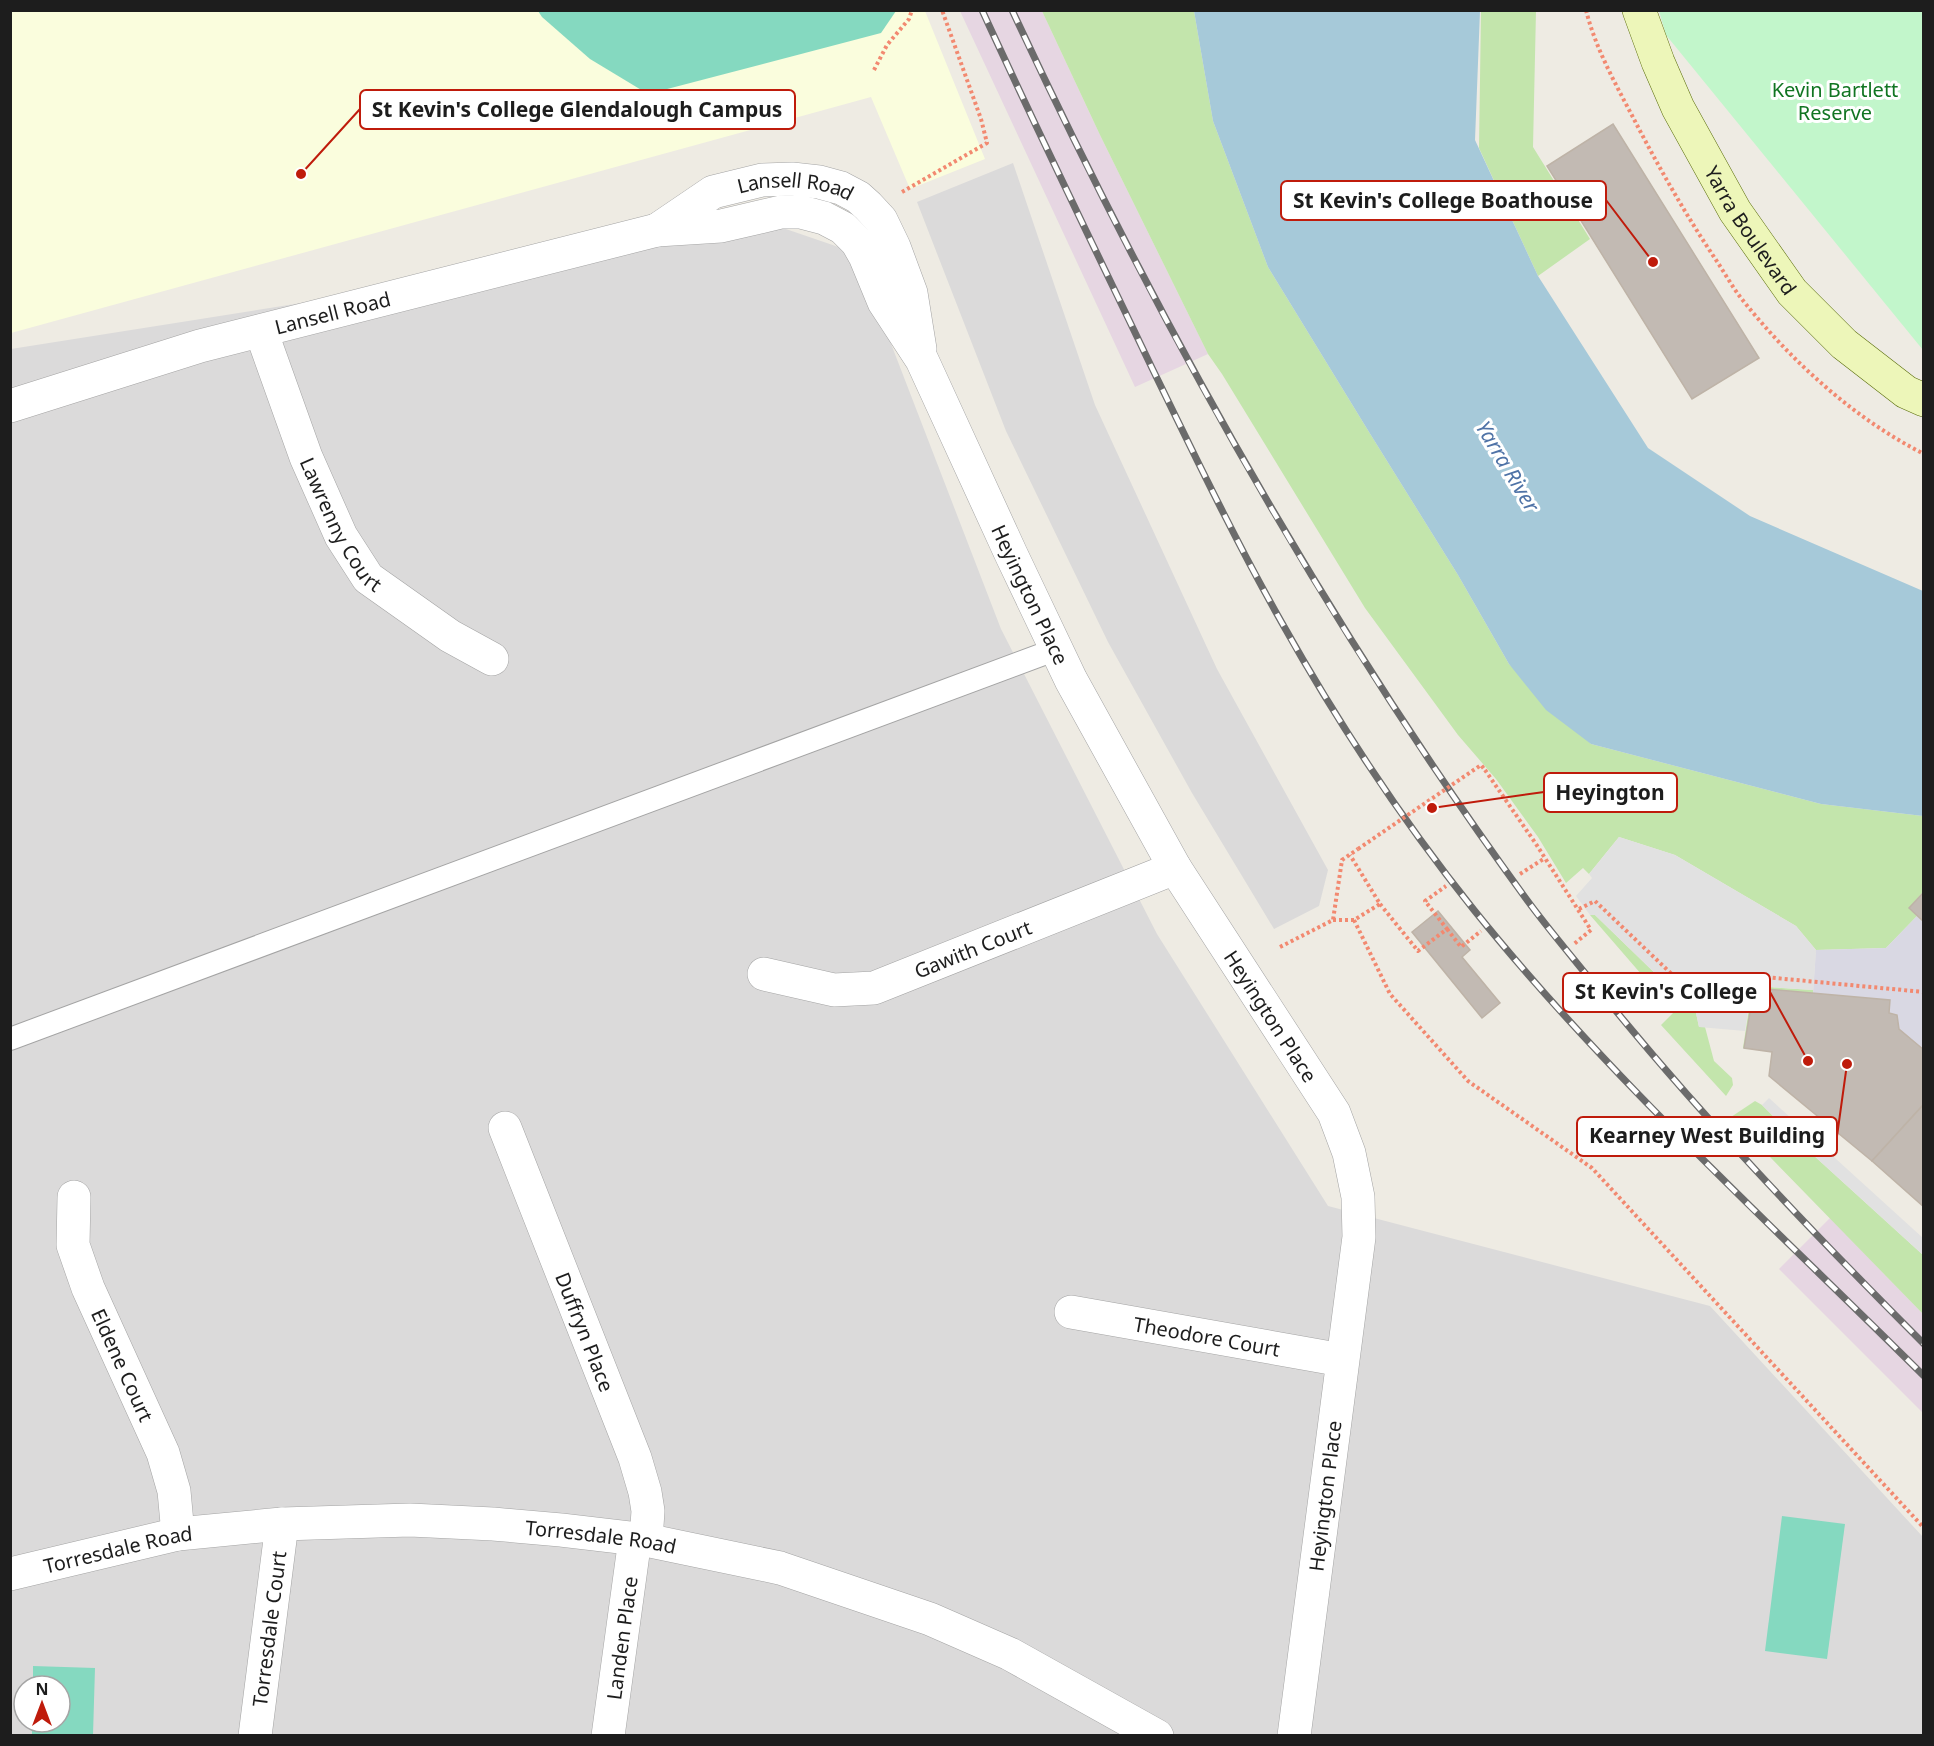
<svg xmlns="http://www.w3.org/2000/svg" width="1934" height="1746" font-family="'Noto Sans',sans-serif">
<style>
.residential{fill:#dbdada;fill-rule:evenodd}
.industrial{fill:#e6d6e2}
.education{fill:#fafddd}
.grass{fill:#c3e5ac}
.park{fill:#c2f6cb}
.pitch{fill:#85d9c0}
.parking{fill:#e1e1e1}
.plaza{fill:#d9d8e3}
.water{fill:#a6c9d9}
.building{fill:#c2bab3;stroke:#beb3a7;stroke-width:1.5}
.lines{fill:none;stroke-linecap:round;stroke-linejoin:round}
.lane-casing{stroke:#a4a4a4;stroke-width:24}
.street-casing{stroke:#a4a4a4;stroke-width:34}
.secondary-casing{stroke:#5a6d0b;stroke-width:34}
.path{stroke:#f28970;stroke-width:4;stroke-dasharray:3 3;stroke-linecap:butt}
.lane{stroke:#fff;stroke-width:22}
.street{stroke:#fff;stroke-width:33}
.secondary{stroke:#edf6b9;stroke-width:33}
.rail-casing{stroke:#6b6b6b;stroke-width:7}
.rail{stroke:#fff;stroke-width:4.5;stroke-dasharray:14;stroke-linecap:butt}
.path-bridge{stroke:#f28970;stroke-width:4;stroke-dasharray:3 3;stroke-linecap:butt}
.labels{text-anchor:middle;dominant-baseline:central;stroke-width:6;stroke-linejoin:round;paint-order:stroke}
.park-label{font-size:20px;fill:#117522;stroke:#fff}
.street-label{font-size:20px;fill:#1d1d1d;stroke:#fff}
.water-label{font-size:21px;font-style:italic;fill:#4f73a7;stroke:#fff}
.leader{fill:none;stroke:#bf1b0b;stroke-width:2}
.callout-dot{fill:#bf1b0b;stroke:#fff;stroke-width:2}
.callout{fill:#fff;stroke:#bf1b0b;stroke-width:2}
.callout-label{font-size:21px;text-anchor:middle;font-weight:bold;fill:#1d1d1d}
</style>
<rect width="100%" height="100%" fill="#eeebe3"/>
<g class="residential">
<polygon points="1013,163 1095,405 1217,669 1328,870 1319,906 1274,929 1192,793 1108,642 1006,431 917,202"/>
<path d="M780,227L856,253L1001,629L1157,934L1328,1206L1710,1306L1923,1537V1735L11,1736V349ZM24,1686H60V1722H24Z"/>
</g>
<g class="industrial">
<polygon points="960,11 1042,11 1100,135 1208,354 1135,387"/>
<polygon points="1830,1218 1923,1314 1923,1413 1779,1269"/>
</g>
<polygon class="education" points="10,11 925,11 985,159 910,189 871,97 11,333"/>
<g class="grass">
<polygon points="1042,11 1194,11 1213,121 1268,267 1369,432 1458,575 1509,664 1591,744 1821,804 1923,816 1923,892 1909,908 1917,916 1886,948 1816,950 1796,926 1675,855 1619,837 1589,874 1583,868 1566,883 1538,837 1496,779 1458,735 1365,608 1222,374 1208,354 1100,135"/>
<polygon points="1481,11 1536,11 1533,147 1590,239 1538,276 1479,148"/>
<polygon points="1590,915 1595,915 1696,1013 1699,1027 1705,1027 1714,1061 1732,1078 1733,1085 1726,1096 1661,1025 1674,1012"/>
<polygon points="1754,986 1813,990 1813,993 1754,988 1744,1048 1743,1048 1752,988"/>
<polygon points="1755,1101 1762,1105 1800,1143 1923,1255 1923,1314 1731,1117"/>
</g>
<polygon class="park" points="1659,11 1923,11 1923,350 1666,35"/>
<g class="pitch">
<polygon points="896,11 881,33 648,94 590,59 542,17 538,11"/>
<polygon points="1782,1516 1845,1524 1827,1659 1765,1651"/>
<polygon points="33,1666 95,1668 93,1735 32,1735 32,1722 60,1722 60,1686 33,1686"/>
</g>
<g class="parking">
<polygon points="1619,837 1675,855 1796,926 1816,950 1813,990 1754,986 1752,988 1745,1031 1699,1027 1696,1013 1595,915 1590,915 1576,896 1592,878 1589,874"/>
<polygon points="1769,1098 1923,1238 1923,1255 1800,1143 1762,1105"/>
</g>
<polygon class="plaza" points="1917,916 1923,922 1923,1050 1899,1029 1897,1015 1889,1013 1890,1000 1813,993 1816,950 1886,948"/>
<polygon class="water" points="1194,11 1480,11 1475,140 1538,276 1648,448 1750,516 1923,591 1923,816 1821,804 1591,744 1546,710 1509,664 1458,575 1369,432 1268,267 1213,121"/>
<g class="building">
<polygon points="1613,124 1759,358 1692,399 1547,166"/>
<polygon points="1924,892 1924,922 1909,908"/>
<polygon points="1438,911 1470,950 1462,957 1500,1003 1482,1018 1412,932"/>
<polygon points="1754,988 1890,1000 1889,1013 1897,1015 1899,1029 1924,1050 1924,1104 1872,1161 1769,1076 1772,1052 1744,1048"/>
<polygon points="1924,1104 1924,1207 1872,1161"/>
</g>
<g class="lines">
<defs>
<polyline id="lane" points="10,1039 1057,649"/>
<g id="street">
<path id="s1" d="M657,230L713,192L762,180L792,179L819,182L841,188L858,197L868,206L881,220L894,247L911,293L920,349"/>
<path id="s2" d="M261,331L306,457L341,536L368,578L450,636L492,659"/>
<path id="s3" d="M10,406L200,346L657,230L721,226L781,212H801L824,218L843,228L857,242L865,256L884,302L922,360L1011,554L1071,680L1175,868L1334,1113L1349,1153L1358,1197L1359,1237L1294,1736"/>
<path id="s4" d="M764,974L834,990L874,988L1175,868"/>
<path id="s5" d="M505,1128L635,1458L645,1492L648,1511L646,1540"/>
<path id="s6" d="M74,1197L73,1245L88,1288L163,1453L174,1491L178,1534"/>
<path id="s7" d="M1071,1312L1342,1360"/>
<path id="s8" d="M10,1574L178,1534L282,1524L410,1520L493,1524L561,1530L646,1540L780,1568L930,1619L1010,1654L1157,1736"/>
<path id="s9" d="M255,1736L282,1524"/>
<path id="s10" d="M608,1736L635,1539"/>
</g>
<g id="secondary">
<path id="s11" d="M1639,10L1658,62L1678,108L1735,211L1792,292L1844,344L1906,392L1924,400"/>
</g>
</defs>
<use href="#lane" class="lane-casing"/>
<use href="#street" class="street-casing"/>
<use href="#secondary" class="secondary-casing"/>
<g class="path">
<path d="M1586,10C1596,51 1619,90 1638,127C1661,171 1686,215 1714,257C1723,270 1731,285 1741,298C1790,360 1853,418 1924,454"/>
<polyline points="874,70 887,45 909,19 912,10"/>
<polyline points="902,192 987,143 981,119 942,10"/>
<polyline points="1485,770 1536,844 1591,930 1574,944"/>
<polyline points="1520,874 1545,858"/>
<polyline points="1380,904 1418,951 1447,929 1425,901 1446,886"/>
<polyline points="1579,909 1595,901 1679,981 1743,975 1924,992"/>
<polyline points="1333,920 1354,920 1380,904 1350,855"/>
<polyline points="1354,920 1390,994 1468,1081 1592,1168 1924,1528"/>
<polyline points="1447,929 1461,947 1481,931"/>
<polyline points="1280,947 1333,920 1342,860 1358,849"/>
</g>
<use href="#lane" class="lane"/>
<use href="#street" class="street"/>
<use href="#secondary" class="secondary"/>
<defs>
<g id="rail">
<path d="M982,10C1037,130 1095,249 1152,368C1194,454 1235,540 1282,623C1338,723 1402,820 1474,910C1609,1078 1771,1224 1924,1376"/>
<path d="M1012,10C1157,321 1324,622 1527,900C1549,930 1574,959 1598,989C1699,1114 1810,1230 1924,1344"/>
</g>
</defs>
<use href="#rail" class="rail-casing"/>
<use href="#rail" class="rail"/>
<polyline class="path-bridge" points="1358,849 1481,765 1485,770"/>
</g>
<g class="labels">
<g class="park-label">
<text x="1835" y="89">Kevin Bartlett<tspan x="1835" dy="23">Reserve</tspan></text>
</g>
<g class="street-label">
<text stroke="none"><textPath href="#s1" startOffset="152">Lansell Road</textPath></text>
<text stroke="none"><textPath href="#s11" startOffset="248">Yarra Boulevard</textPath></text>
<text stroke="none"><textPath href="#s3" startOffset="336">Lansell Road</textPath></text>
<text stroke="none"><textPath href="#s2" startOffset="210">Lawrenny Court</textPath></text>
<text stroke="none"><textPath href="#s3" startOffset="1275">Heyington Place</textPath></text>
<text stroke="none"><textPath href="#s4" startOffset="218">Gawith Court</textPath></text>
<text stroke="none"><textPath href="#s3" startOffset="1761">Heyington Place</textPath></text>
<text stroke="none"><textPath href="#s5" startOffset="219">Duffryn Place</textPath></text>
<text stroke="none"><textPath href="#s7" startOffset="138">Theodore Court</textPath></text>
<text stroke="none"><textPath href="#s6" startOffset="178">Eldene Court</textPath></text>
<text transform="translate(1325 1496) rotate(-83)">Heyington Place</text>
<text stroke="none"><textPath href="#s8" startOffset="597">Torresdale Road</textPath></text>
<text stroke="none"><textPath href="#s8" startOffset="111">Torresdale Road</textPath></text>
<text stroke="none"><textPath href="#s9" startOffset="108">Torresdale Court</textPath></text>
<text stroke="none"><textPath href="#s10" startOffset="99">Landen Place</textPath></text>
</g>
<g class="water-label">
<text transform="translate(1508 466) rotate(59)">Yarra River</text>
</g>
</g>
<path class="leader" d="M301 174L360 109M1653 262L1606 200M1432 808L1544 792M1808 1061L1770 992M1847 1064L1837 1136"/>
<g class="callout-dot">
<circle cx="301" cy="174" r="6"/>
<circle cx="1653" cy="262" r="6"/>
<circle cx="1432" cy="808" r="6"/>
<circle cx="1808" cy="1061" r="6"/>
<circle cx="1847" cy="1064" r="6"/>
</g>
<g class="callout">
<rect x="360" y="90" width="435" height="39" rx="6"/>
<rect x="1281" y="181" width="325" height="39" rx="6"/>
<rect x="1544" y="773" width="133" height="39" rx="6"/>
<rect x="1563" y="973" width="207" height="39" rx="6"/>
<rect x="1577" y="1117" width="260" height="39" rx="6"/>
</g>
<g class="callout-label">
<text x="577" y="117">St Kevin's College Glendalough Campus</text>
<text x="1443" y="208">St Kevin's College Boathouse</text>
<text x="1610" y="800">Heyington</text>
<text x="1666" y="999">St Kevin's College</text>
<text x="1707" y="1143">Kearney West Building</text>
</g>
<rect width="1934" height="1746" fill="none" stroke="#1d1d1d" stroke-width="24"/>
<g transform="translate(42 1704)"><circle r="28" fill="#ffffff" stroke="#a5a5a5" stroke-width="1.5"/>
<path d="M0-4.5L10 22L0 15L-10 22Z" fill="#bf1b0b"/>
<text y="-9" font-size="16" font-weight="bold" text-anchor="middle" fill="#1d1d1d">N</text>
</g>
</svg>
